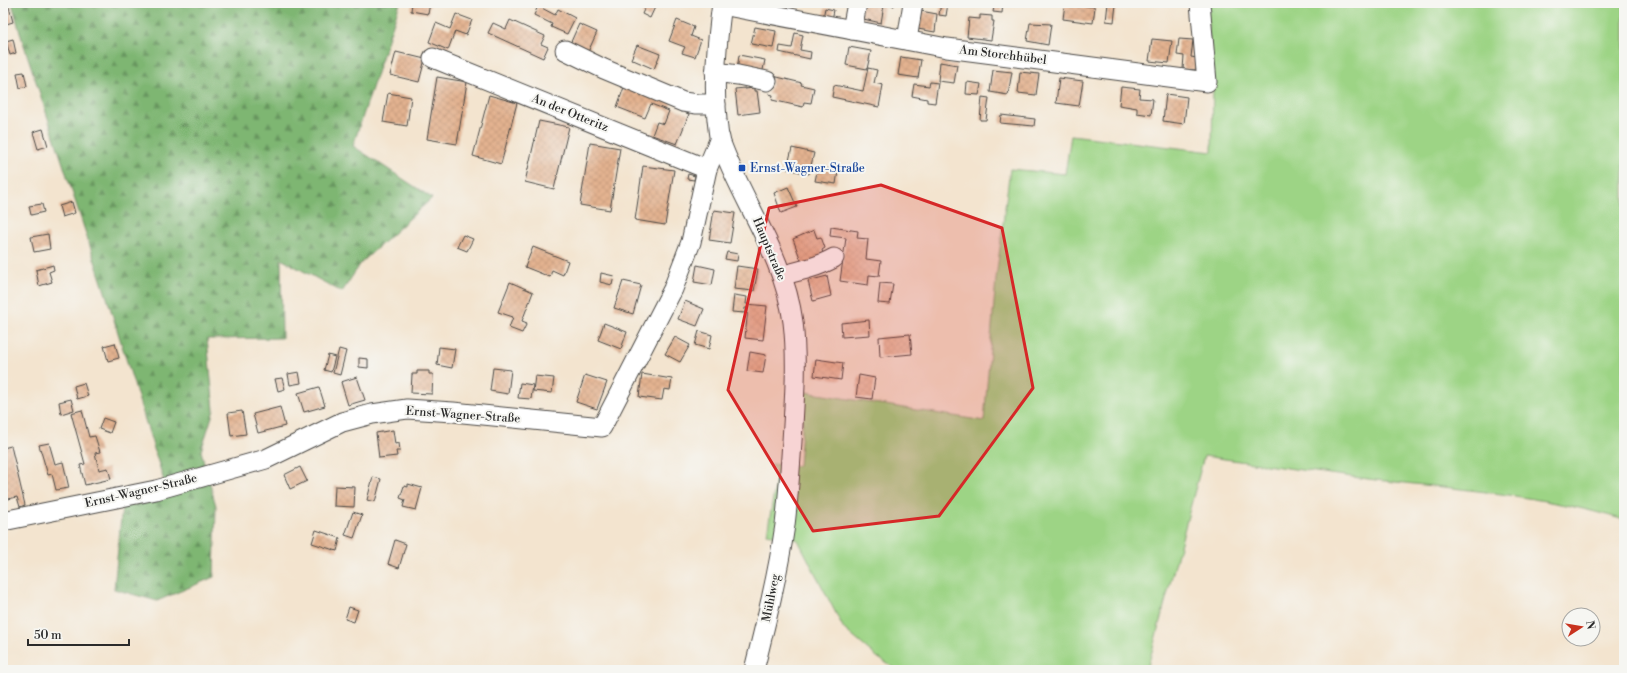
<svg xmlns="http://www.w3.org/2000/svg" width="1627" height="673" font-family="'Libre Bodoni',serif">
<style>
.grass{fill:#9dd485;stroke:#648058}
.forest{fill:url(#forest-firs);stroke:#54704e}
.building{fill:url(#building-cross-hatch)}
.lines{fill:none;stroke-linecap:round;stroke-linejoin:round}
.minor-casing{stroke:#494744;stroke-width:21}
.minor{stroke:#fff;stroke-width:19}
.marked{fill:#d62828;fill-opacity:0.2;stroke:#d62828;stroke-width:3;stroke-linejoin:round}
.transit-dot{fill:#1a4fb4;stroke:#f6f6f2;stroke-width:1.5}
.labels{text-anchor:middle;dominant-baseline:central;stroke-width:4;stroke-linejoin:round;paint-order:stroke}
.street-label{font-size:12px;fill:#2b2b2b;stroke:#f6f6f2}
.transit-label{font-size:12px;fill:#164399;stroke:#f6f6f2;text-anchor:start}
</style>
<defs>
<pattern id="forest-firs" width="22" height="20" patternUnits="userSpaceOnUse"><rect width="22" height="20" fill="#7eb672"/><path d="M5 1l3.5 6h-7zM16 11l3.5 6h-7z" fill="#67945e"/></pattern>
<pattern id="building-cross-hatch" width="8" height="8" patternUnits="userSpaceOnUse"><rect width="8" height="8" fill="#e3b290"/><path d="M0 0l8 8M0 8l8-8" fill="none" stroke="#c3997c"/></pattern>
</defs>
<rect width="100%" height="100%" fill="#f6f6f2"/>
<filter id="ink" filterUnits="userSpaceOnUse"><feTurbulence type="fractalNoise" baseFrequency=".025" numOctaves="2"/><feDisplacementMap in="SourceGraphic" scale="8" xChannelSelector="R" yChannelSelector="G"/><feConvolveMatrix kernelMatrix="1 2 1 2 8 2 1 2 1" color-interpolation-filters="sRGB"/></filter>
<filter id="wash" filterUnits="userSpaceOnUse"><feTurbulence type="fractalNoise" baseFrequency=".012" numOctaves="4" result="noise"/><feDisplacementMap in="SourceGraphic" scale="16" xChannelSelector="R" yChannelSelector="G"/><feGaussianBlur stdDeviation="0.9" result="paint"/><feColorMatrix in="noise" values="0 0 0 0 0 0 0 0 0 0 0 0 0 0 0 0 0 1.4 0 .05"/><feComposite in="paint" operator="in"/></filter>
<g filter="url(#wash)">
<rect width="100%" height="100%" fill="#f3e4cf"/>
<path class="grass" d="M1206,3H1624V520C1543,495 1459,489 1376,480C1318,473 1261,464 1204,456L1147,670H897L877,657L844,629L798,540L767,534L777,475L771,464L799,466L805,392L984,421L996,279L1010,169L1065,174L1071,135L1212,152L1213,79Z"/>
<polygon class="forest" points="12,3 400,3 353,146 432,198 361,263 342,292 281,259 282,338 207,339 214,410 201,451 216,506 214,577 157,601 114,589 122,507 168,494 110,307 20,33"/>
<g id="blocks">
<g class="building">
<polygon points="412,3 430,3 428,14 411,11"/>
<polygon points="647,3 656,5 650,18 642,14"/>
<polygon points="862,3 884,5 881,23 859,18"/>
<polygon points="887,3 895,3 894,6 886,5"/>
<polygon points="941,3 948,3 946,16 939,15"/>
<polygon points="995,3 1003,3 1002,13 993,12"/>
<polygon points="1065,3 1095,7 1093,23 1063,19"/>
<polygon points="1108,3 1116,4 1114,22 1106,21"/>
<polygon points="538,6 555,15 558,9 575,18 567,34 551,27 552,24 534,15"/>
<polygon points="9,7 13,22 3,25 3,8"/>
<polygon points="825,8 834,10 832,20 823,18"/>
<polygon points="915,10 937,14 935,32 912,28"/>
<polygon points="456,14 472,20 466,35 455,31 448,50 429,42 436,23 450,29"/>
<polygon points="980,15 992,16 992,21 994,21 991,40 967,37 969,18 980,19"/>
<polygon points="510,20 545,36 541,44 548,47 543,58 488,33 493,23 506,29"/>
<polygon points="677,20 694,27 691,36 701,40 695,57 682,53 685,47 669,41"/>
<polygon points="1030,23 1051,24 1048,45 1027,41"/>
<polygon points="579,24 597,32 588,52 570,44"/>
<polygon points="755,27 776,31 773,48 751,44"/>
<polygon points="795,33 803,35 800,50 811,52 810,59 779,52 780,46 792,48"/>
<polygon points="13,39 16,53 10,55 6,41"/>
<polygon points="1152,39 1172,41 1169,63 1149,61"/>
<polygon points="1179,39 1193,40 1191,57 1197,58 1196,70 1183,69 1184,56 1177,55"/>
<polygon points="637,45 660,54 654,69 631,59"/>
<polygon points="849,47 871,51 867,69 846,65"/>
<polygon points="396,52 425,59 419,82 390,75"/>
<polygon points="739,55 765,60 762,75 737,71"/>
<polygon points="901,57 921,60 918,78 898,75"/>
<polygon points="940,62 957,65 954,83 938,81"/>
<polygon points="868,68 877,70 874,83 883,85 879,107 832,97 834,85 863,91"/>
<polygon points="993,70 1012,72 1008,95 990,92"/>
<polygon points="24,72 27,86 20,88 17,73"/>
<polygon points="1020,72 1039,74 1036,95 1018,93"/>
<polygon points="773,76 802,83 801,85 814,88 811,103 804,102 803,107 772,100 773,95 769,94"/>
<polygon points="437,77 467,82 457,144 427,139"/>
<polygon points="1059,78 1083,81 1079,106 1056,103"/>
<polygon points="930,82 938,83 935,103 927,102 927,99 912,96 914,84 929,86"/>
<polygon points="967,82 981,84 979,95 966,94"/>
<polygon points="624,87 673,100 670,107 689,114 677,144 652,135 657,122 664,124 669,111 651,104 645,118 617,107"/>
<polygon points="1121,87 1140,89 1139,98 1153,99 1151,115 1137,113 1137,108 1119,105"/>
<polygon points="745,88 745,89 754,88 754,91 757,91 760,112 738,115 735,89"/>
<polygon points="388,93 411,97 407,126 383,122"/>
<polygon points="1166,94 1187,97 1184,124 1163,121"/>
<polygon points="489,95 517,103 501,164 473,156"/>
<polygon points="982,97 989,98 986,120 980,120"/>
<polygon points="1001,115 1035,119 1034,126 1000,123"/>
<polygon points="539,121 569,127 554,189 525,182"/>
<polygon points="43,129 48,146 38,149 33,132"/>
<polygon points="590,143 620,148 610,210 580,205"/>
<polygon points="792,148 814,153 809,174 787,169"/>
<polygon points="643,166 674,170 665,225 635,220"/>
<polygon points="818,167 838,171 836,184 815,181"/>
<polygon points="688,174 695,176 694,180 687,179"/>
<polygon points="788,187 797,207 781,213 774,193"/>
<polygon points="72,202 75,213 62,217 59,206"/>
<polygon points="42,204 44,212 31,215 29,206"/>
<polygon points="714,210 735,213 730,243 709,240"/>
<polygon points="831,227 858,231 857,238 868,239 866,259 881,261 879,276 869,275 868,285 840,281 846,238 830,236"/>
<polygon points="814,230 817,238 821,237 825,248 822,250 824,257 803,266 793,239"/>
<polygon points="48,234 50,249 34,252 31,237"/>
<polygon points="463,235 473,239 467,251 457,247"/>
<polygon points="533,247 568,261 563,275 552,270 550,277 525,267"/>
<polygon points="727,252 738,254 737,261 725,259"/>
<polygon points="53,265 54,270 49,272 52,282 39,286 36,270"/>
<polygon points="697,265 715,269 712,285 694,282"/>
<polygon points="737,266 758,269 754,291 734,289"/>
<polygon points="601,273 614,276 612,285 600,282"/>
<polygon points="827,276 831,296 813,301 808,281"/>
<polygon points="623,281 641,285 633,314 614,308"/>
<polygon points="510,282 533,292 522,321 527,323 522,333 509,328 513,317 498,312"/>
<polygon points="880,283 893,284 890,304 878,303"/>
<polygon points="734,295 747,297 746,304 767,306 763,340 745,338 748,308 745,308 745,313 732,312"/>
<polygon points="685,301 704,309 697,326 678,319"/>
<polygon points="869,320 870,335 842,337 841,323"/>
<polygon points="604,323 627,332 621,349 598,340"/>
<polygon points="699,331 712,335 709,349 695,345"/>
<polygon points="910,334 912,354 880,357 879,337"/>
<polygon points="675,337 690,345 680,362 665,354"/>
<polygon points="115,343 119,358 108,361 104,346"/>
<polygon points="439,347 455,349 452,368 437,365"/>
<polygon points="339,349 346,351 340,375 333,373"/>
<polygon points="750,352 766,355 763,373 747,371"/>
<polygon points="328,355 335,357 331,372 324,370"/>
<polygon points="359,358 368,359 368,368 359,367"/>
<polygon points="816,359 843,363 841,380 814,376"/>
<polygon points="493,368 511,370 508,394 490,391"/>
<polygon points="417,371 429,371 429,374 433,374 432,394 411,393 412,374 417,374"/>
<polygon points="299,372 301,383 290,385 288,374"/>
<polygon points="642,374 672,379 670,390 664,389 662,400 639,397"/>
<polygon points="585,375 607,382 597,409 576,402"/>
<polygon points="859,375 875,378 872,399 856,397"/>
<polygon points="535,376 554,378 552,393 533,391"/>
<polygon points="357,377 365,400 348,405 341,382"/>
<polygon points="282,378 285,389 278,391 275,379"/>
<polygon points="84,383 88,396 77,399 74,386"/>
<polygon points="520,383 533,385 531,399 518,398"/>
<polygon points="319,387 325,406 304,412 298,393"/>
<polygon points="71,399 74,410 61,414 59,402"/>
<polygon points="280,407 285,426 258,433 253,414"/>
<polygon points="82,410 89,437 95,436 100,452 95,453 99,470 108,468 111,479 85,485 80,465 85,464 71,413"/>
<polygon points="242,411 246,434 231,436 228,413"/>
<polygon points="103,418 114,422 110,433 99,429"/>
<polygon points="393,430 395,444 399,443 400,451 396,451 397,456 379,458 376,433"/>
<polygon points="49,443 55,464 63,462 69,488 56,490 52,474 48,475 39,445"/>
<polygon points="11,446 25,505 20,507 17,497 4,500 3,494 3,448"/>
<polygon points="300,467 307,481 290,489 284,475"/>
<polygon points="373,477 381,479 375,502 367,500"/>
<polygon points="408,484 422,488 416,510 403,507 405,500 400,498 404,486 408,487"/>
<polygon points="335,486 355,487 354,507 334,506"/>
<polygon points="353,512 362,515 354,538 345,535"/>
<polygon points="316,530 340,538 337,551 312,543"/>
<polygon points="395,540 406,544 399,568 388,564"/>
<polygon points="349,607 358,610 354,622 345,619"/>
</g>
</g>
</g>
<g filter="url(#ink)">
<use href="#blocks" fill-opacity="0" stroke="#494744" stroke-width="1"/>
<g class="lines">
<defs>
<g id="minor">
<path d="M722,3C717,42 713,81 717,120C718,126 718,134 720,140C742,203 784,254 793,322C797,356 795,391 793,425C791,458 789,492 785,525C778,574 766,622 754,670"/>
<polyline points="722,5 947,48 1207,82 1200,3"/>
<polyline points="852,30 857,3"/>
<polyline points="907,40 913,3"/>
<polyline points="565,50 604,69 683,102 697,104 716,104"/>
<polyline points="433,58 707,169"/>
<polyline points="715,72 738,75 767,81"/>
<path d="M783,275C800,271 818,267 834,258"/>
<polyline points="3,521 156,490 266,459 342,422 372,414 407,409 453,412 602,427 673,289 691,242 707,169 720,138"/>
</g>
</defs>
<use href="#minor" class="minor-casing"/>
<use href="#minor" class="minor"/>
</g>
</g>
<path class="marked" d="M881,185L1002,228L1033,388L939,516L813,531L728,390L769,208Z"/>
<rect class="transit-dot" x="738" y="164" width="8" height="8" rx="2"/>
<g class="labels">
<g class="street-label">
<text transform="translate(1003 55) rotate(7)">Am Storchhübel</text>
<text transform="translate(570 113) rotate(22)">An der Otteritz</text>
<text transform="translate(769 249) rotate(67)">Hauptstraße</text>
<text transform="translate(463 415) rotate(4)">Ernst-Wagner-Straße</text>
<text transform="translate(141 491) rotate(-13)">Ernst-Wagner-Straße</text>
<text transform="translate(771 598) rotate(-79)">Mühlweg</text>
</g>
<g class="transit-label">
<text x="750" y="168">Ernst-Wagner-Straße</text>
</g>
</g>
<rect width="1627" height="673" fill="none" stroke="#f6f6f2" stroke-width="16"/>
<g transform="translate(1581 627) rotate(78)"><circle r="19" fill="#f6f6f2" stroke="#a5a5a2"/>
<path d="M0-3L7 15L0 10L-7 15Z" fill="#c8321e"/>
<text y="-6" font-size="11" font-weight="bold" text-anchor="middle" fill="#2b2b2b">N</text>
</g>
<path d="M28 639v6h101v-6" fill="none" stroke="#2b2b2b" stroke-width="2"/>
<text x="34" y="639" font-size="12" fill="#2b2b2b" stroke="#f6f6f2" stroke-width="3" paint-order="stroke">50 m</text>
</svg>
